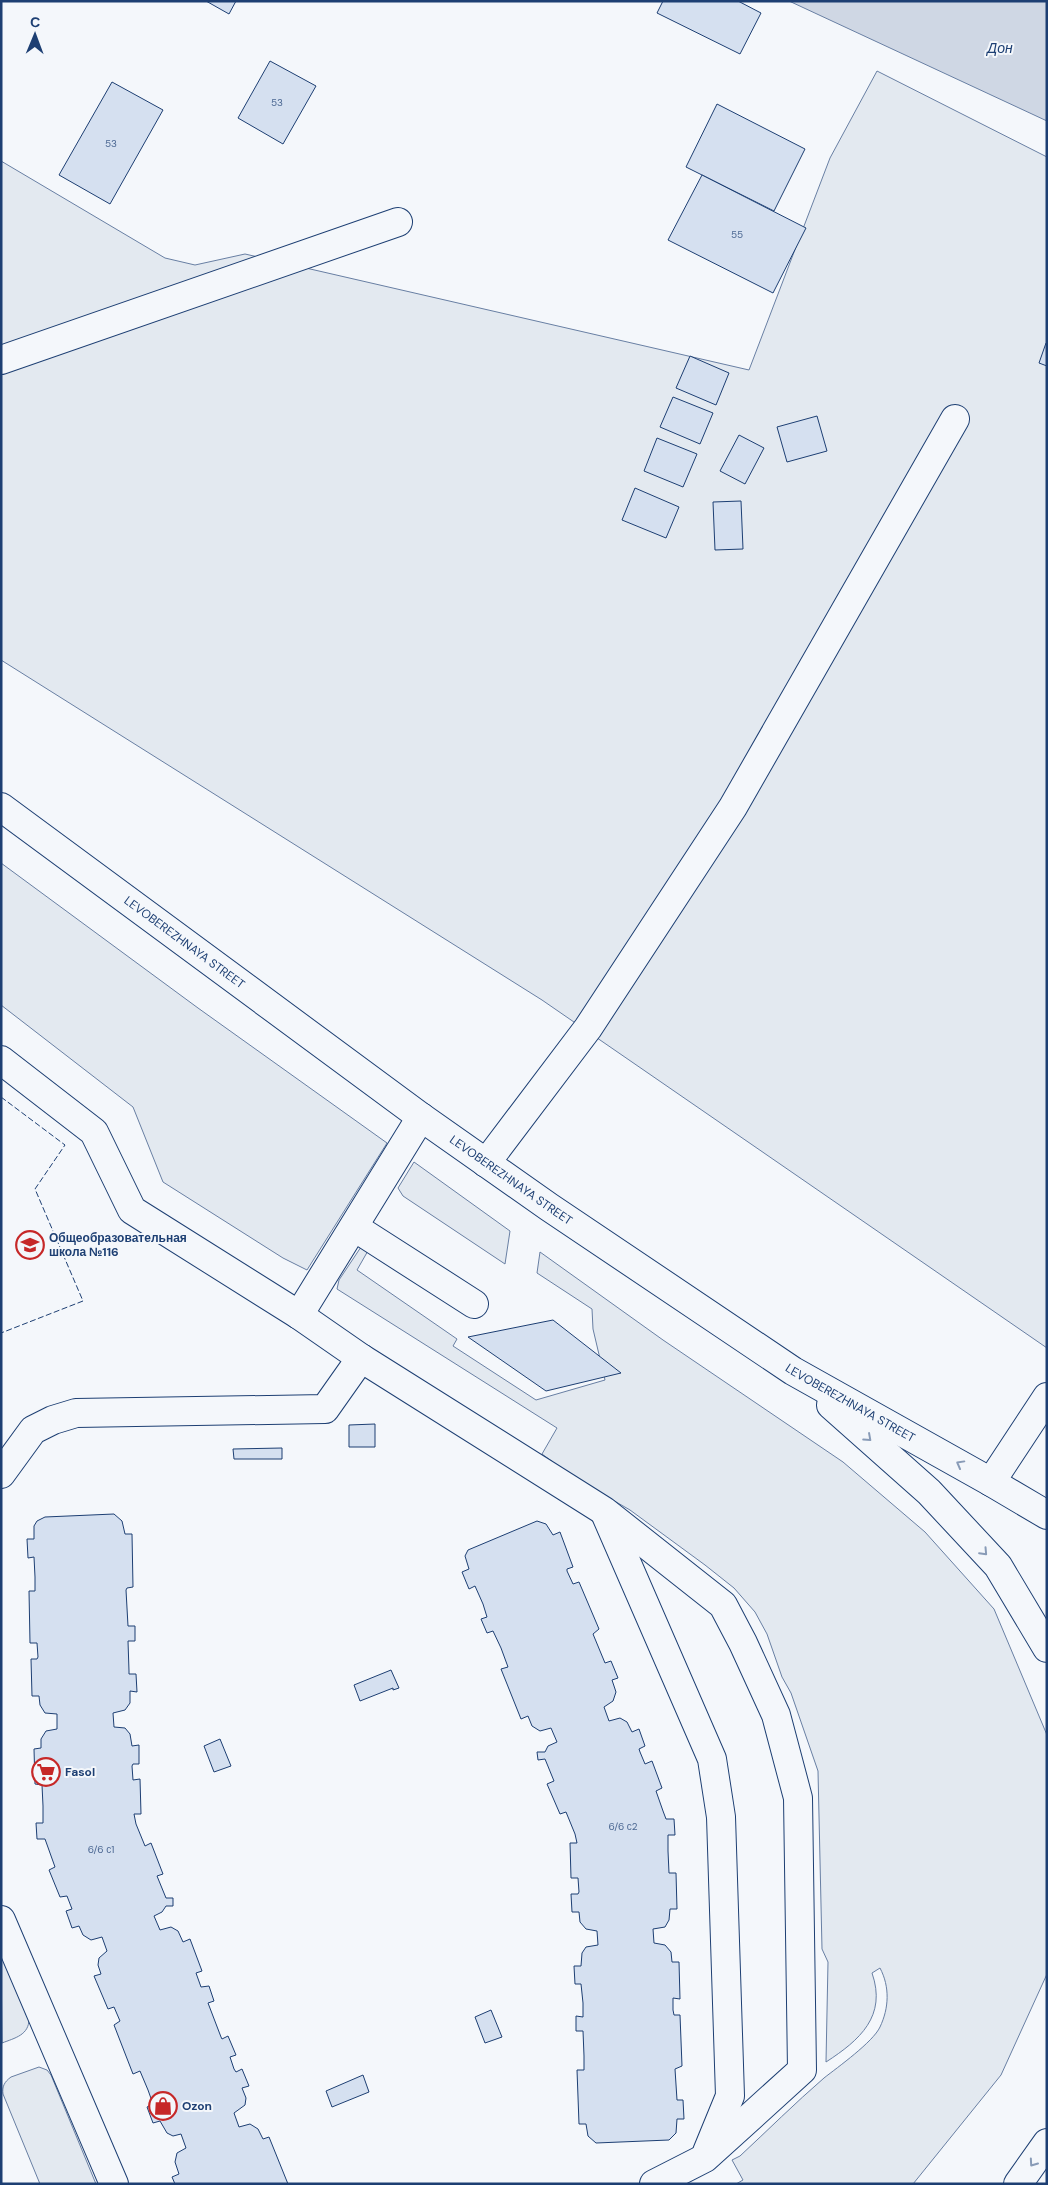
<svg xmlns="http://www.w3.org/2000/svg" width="1048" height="2185" font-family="'DM Sans',sans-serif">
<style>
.green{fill:#e3e9f0;stroke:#687fa3}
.water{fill:#cfd7e4;stroke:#687fa3}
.building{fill:#d5e0f0;stroke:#1d3f73}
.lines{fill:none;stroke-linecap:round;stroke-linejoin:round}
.minor-casing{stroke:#1d3f73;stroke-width:30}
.major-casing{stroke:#1d3f73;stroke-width:30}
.minor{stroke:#f4f7fb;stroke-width:28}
.major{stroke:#f4f7fb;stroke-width:28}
.fence{stroke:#1d3f73;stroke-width:1;stroke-dasharray:6 2.5;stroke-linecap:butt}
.oneway{stroke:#889bb7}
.labels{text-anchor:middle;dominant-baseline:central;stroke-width:4;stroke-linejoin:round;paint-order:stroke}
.number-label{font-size:10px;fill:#4b6792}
.street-label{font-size:12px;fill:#1d3f73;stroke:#f4f7fb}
.poi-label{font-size:12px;font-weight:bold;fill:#1d3f73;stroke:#f4f7fb;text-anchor:start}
.water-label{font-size:14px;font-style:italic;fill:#1d3f73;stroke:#f4f7fb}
</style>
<rect width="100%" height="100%" fill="#f4f7fb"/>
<g class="green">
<polygon points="877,71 1047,157 1047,1348 542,1000 1,660 1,161 165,258 195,265 245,254 749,370 830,158"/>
<polygon points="1,863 198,1008 387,1143 307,1270 283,1258 163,1182 133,1107 1,1005"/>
<polygon points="414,1162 510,1231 505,1264 403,1196 398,1188"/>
<path d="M363,1244L369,1249L357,1270L457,1339L453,1346L536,1400L605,1380L593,1329L592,1309L537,1273L540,1252L663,1340L843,1462L925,1532L994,1609L1047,1735V1974L1001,2075L913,2184H736L743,2180L732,2160L740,2156C768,2130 795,2103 824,2078C838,2067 873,2042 880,2027C889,2008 890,1987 880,1968L872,1973C887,2016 860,2040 826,2062L828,1962L822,1949L818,1771L791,1693L782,1677L767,1634L755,1612L734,1588L705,1565L630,1510L573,1477L542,1454L557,1428L337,1289L339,1280Z"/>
<path d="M1,1953L29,2019C29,2035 15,2038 2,2043Z"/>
<path d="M39,2067L47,2070L51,2075L96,2184H40L3,2094C2,2087 4,2082 11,2077Z"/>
</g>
<polygon class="water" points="789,1 1047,1 1047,121"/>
<g class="building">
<polygon points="206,1 236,1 229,14"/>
<polygon points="663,1 738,1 761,13 740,54 657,13"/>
<polygon points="270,61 316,86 283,144 238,118"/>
<polygon points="112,82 163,110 110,204 59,175"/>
<polygon points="717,104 805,149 774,211 686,167"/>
<polygon points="702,175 806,228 773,293 668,240"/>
<polygon points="1046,343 1047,343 1047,366 1039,363"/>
<polygon points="690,356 729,373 716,405 676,388"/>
<polygon points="673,397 713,413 700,444 660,427"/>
<polygon points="817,416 827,451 787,462 777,427"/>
<polygon points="739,435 764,448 745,484 720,471"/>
<polygon points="657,438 697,454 683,487 644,471"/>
<polygon points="635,488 679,507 666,538 622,520"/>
<polygon points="741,501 743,549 715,550 713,502"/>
<polygon points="553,1320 621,1373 546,1391 468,1337"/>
<polygon points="375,1424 375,1447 349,1447 349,1425"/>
<polygon points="282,1448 282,1459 234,1459 233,1449"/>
<polygon points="114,1514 122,1521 125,1534 132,1534 133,1587 127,1588 126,1590 128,1626 135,1626 135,1641 128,1641 129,1671 129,1674 136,1674 137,1692 130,1691 130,1703 125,1710 113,1713 114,1727 125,1728 130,1734 132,1746 139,1745 139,1764 133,1764 132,1766 133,1780 140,1779 141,1814 134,1814 136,1824 145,1846 151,1843 163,1874 157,1876 166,1898 173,1898 173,1906 166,1906 162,1912 154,1916 160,1930 171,1927 178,1931 183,1942 190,1939 202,1971 196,1973 201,1987 209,1986 214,2001 208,2003 221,2037 222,2039 228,2036 236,2055 230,2057 234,2069 236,2072 242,2069 249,2086 242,2088 246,2098 245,2105 234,2113 239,2127 250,2124 258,2129 263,2139 269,2137 288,2184 175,2184 172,2177 179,2174 175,2162 177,2153 186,2148 181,2134 173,2136 167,2133 160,2121 153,2123 147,2107 153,2104 148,2090 140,2071 133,2074 114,2025 120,2021 114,2007 108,2009 94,1976 101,1974 98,1965 99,1958 107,1951 102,1937 91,1940 83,1935 79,1926 72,1928 66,1911 72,1909 67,1896 60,1897 49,1870 55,1867 45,1839 37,1839 36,1823 43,1823 43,1806 42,1785 35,1784 34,1749 41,1748 41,1739 46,1731 57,1729 57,1714 45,1713 40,1705 39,1696 32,1696 31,1659 37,1659 38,1657 37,1643 30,1643 29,1591 35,1591 35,1577 34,1557 28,1558 27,1539 34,1539 34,1526 37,1521 45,1517"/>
<polygon points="537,1521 546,1524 553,1535 560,1532 573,1567 567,1569 567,1571 573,1584 579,1582 599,1629 593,1634 605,1663 611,1661 618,1678 612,1680 616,1692 613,1701 604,1707 609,1721 620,1718 627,1722 632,1732 639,1729 645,1746 639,1749 640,1752 645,1764 652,1761 662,1788 656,1791 663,1811 666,1819 674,1819 675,1835 668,1835 668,1851 669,1873 676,1873 677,1909 670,1909 669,1920 665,1927 653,1929 654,1943 665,1945 671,1952 672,1962 679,1962 680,1999 673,1998 673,2010 674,2015 680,2015 682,2066 675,2069 677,2100 683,2100 684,2119 677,2119 676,2133 669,2140 596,2143 588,2136 586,2124 579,2124 577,2070 584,2070 584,2056 583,2031 576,2031 576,2016 583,2017 583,2003 581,1984 575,1984 574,1966 581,1966 582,1953 586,1947 598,1945 597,1931 586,1929 580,1922 579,1912 572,1912 571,1894 578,1894 579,1892 578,1878 571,1878 570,1843 577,1843 575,1834 566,1812 560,1814 547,1784 554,1781 545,1759 538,1760 537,1752 545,1752 548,1746 557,1742 551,1728 540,1731 532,1726 528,1716 521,1719 501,1669 508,1667 501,1648 493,1631 487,1633 481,1619 487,1617 483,1604 475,1586 469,1589 462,1572 469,1569 465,1556 468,1550"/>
<polygon points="391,1670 399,1688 393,1690 393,1688 360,1701 354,1685"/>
<polygon points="220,1739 231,1766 214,1772 204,1746"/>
<polygon points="491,2010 502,2037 485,2043 475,2017"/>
<polygon points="363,2075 369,2092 332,2107 326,2091"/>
</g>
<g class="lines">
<defs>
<g id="minor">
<polyline points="1,360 398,222"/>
<polyline points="1,1060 94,1132 132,1210 299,1315 361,1358 604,1511 723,1605 743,1643 776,1715 798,1798 802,2070 705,2158 654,2184"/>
<polyline points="486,1163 588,1028 733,807 955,419"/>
<polyline points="354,1227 474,1304"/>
<polyline points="299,1315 421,1117"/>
<polyline points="1,1474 33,1430 53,1420 76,1413 325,1409 361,1358"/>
<polyline points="991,1482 1047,1397"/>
<polyline points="605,1513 712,1759 721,1817 730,2096 707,2152"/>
<polyline points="1,1920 114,2184"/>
</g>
<g id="major">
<path id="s1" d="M1,807L421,1117L549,1207L793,1371L991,1482L1047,1515"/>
<polyline points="831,1405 929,1492 998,1566 1047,1648"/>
<polyline points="1018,2184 1047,2143"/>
</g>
</defs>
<use href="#minor" class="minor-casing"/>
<use href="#major" class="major-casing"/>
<use href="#minor" class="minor"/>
<use href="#major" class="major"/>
<polyline class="fence" points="1,1097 65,1145 35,1189 83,1301 1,1333"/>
</g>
<defs><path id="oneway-chevron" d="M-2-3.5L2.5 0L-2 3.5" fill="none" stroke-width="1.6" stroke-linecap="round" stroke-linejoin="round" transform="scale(1.25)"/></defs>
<g class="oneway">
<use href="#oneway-chevron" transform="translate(868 1438) rotate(42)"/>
<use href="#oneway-chevron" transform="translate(960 1464) rotate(-151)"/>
<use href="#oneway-chevron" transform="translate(984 1552) rotate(47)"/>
<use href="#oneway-chevron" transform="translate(1033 2163) rotate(125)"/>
</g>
<defs>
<symbol id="school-ring" viewBox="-11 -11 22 22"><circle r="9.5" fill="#f4f7fb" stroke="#c62828" stroke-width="1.5"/><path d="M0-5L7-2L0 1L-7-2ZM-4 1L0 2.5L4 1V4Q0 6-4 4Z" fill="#c62828"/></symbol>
<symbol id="supermarket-ring" viewBox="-11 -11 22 22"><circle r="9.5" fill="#f4f7fb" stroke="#c62828" stroke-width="1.5"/><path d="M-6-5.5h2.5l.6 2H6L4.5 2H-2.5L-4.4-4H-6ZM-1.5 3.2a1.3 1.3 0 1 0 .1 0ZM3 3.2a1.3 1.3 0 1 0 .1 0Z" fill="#c62828"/></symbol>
<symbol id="shop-ring" viewBox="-11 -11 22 22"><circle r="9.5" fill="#f4f7fb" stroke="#c62828" stroke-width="1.5"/><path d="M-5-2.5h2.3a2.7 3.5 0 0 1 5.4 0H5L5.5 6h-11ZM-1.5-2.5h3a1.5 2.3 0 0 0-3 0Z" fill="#c62828"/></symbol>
</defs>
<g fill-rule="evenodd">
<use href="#school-ring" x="14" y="1229" width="32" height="32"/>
<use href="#supermarket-ring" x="30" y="1756" width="32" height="32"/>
<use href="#shop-ring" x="147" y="2090" width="32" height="32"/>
</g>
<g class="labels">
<g class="number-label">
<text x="277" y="102">53</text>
<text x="111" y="143">53</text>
<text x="737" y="234">55</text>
<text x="623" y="1826">6/6 с2</text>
<text x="101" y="1849">6/6 с1</text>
</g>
<g class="street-label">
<text stroke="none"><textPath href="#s1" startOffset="228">LEVOBEREZHNAYA STREET</textPath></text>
<text stroke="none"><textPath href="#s1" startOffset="632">LEVOBEREZHNAYA STREET</textPath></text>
<text stroke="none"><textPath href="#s1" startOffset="1038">LEVOBEREZHNAYA STREET</textPath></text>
</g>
<g class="poi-label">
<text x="49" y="1238">Общеобразовательная<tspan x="49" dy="14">школа №116</tspan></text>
<text x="65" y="1772">Fasol</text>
<text x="182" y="2106">Ozon</text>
</g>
<g class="water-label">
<text x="1000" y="48">Дон</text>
</g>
</g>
<rect width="1048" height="2185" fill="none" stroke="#1d3f73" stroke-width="5"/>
<g transform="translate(35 35) rotate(1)" stroke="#f4f7fb" stroke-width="4" paint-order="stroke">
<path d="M0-4L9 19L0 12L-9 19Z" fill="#1d3f73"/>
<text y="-8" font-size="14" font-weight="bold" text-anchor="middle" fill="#1d3f73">С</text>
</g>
</svg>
